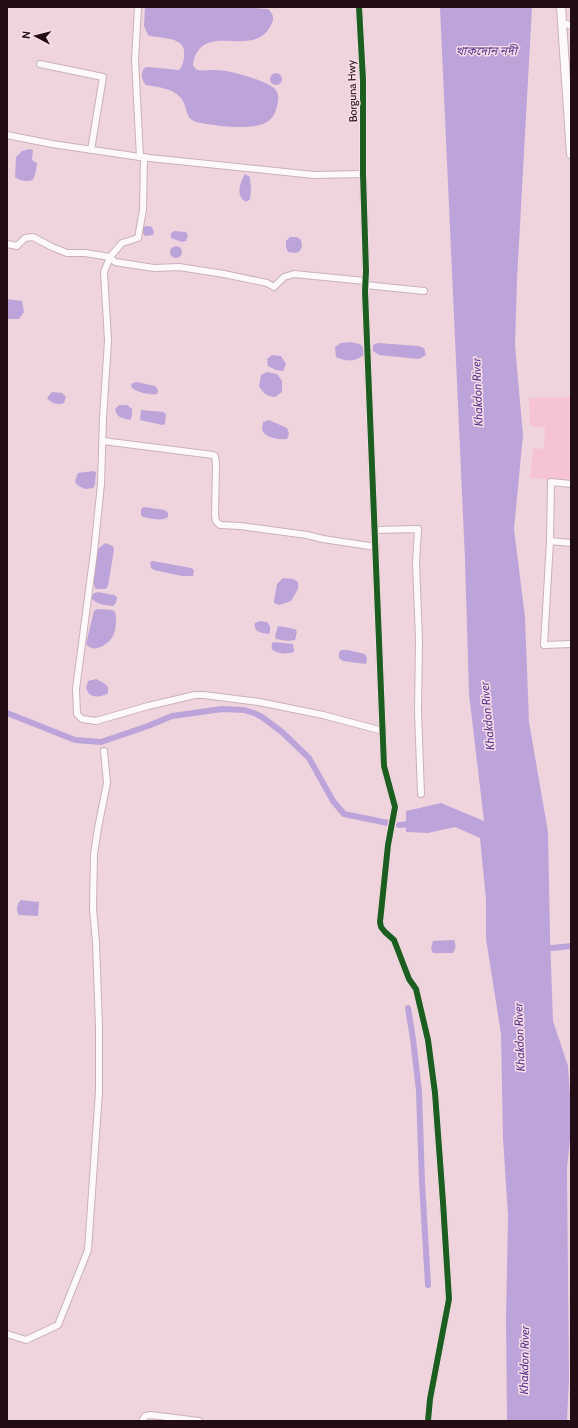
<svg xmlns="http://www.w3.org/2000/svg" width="578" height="1428" font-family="Cabin,'Noto Sans Bengali',sans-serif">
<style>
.built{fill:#f6c3d4}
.water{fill:#bca4db}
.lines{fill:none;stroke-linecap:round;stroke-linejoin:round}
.canal{stroke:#bca4db;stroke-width:6}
.minor-casing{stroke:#c9b1b9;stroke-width:8}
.major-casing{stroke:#c9b1b9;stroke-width:10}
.minor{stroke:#fdf9fa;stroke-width:6}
.major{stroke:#fdf9fa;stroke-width:8}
.cycleway-casing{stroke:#f8dee6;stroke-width:8}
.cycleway{stroke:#1b5e20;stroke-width:6}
.labels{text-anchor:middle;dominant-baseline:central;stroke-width:3;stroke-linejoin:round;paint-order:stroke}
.street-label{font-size:11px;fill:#220d15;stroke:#f8dee6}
.water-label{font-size:12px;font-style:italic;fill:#57378f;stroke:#f8dee6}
</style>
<rect width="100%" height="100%" fill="#f0d4dd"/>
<polygon class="built" points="571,397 571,481 530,478 533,448 544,449 545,428 530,426 529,398"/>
<g class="water">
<path d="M145,7H243L268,9C273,14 275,18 271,25C255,58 211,25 196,54C194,59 193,61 193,66L197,70C204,71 209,70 216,70C230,70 259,79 271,86C277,89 279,95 278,101C277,109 274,118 267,122C251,131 218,126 201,123C182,120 190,108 180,97C172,88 157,87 146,85C141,80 141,74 144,68L148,67L179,70C183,65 184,61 184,55C187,36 160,39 148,35L144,26Z"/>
<polygon points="440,7 532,7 517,280 515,345 523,435 514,529 525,617 529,722 548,832 550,936 553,1021 568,1066 571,1111 571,1130 567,1168 569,1379 567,1421 507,1421 506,1319 508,1216 503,1138 501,1034 486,939 486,900 480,838 455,827 428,833 406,832 406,811 441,803 484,821 469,694 465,560"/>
<circle cx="276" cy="79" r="6"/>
<path d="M30,149L33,150L32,160L37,163L36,171L33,180C27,182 20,181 15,177L16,157L22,151Z"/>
<path d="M245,174L250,177L251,190L250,199L246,202C235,196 240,183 245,174Z"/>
<polygon points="147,226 152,227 154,232 153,235 145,236 143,233 143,227"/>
<polygon points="174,231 186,232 188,235 186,241 182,242 171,238 171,233"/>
<polygon points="290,237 297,237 301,240 302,246 300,251 296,253 288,252 286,247 286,241"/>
<circle cx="176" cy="252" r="6"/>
<polygon points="7,299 22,301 24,312 19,319 7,319"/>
<path d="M350,342L360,344L364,349V355C354,362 346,362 336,357L335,347L341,343Z"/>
<polygon points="378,343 419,346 424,348 426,355 419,359 379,355 373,351 373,345"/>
<polygon points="272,355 281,356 286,364 283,371 276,370 268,366 267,359"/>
<path d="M267,372L277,374L282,381V392L275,397C266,396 264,394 259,386L261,375Z"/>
<path d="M136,382L155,386L158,390L157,394C149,395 139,393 132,388L131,384Z"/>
<path d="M52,392L62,393L66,397L64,403C57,405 52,404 47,398Z"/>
<path d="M119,405H127L132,409V416L130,420C122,418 117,418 115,409Z"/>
<polygon points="141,410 163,412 166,414 165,424 162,425 140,420"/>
<path d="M269,420L287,428L289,434L287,439C279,440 264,438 262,429C262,427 263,424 263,422Z"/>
<polygon points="93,471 96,472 95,485 93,488 85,489 77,485 75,481 78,473"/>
<path d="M144,507L165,510L168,513V517C161,522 151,518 143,517L141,515V509Z"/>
<path d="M105,543L113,546L114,550L108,586L106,589H96C90,582 96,558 98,549Z"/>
<polygon points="153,561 191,568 194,570 193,576 182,576 154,570 151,568 150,562"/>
<polygon points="283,578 293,579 298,582 298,589 291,601 279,605 274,603 274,601 277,584"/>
<path d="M98,592L114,595L117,597L116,603L113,606C106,605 98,605 92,599V596L94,593Z"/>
<path d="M97,609L112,610L115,612C117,618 116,627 114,634C110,643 95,655 86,644L94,611Z"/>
<path d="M260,621L267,622L270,626V632L269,634C262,633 253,633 255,623Z"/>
<polygon points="278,626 295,629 297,632 295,640 288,641 276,639 275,636"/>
<path d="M273,642L293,644L294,652C287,655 266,654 273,642Z"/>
<polygon points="341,650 348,650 365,654 367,658 366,664 343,661 339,658 339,653"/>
<path d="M96,679L104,683L108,687V693C102,697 96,698 89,694L86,688L88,681Z"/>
<path d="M21,900L39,902L38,916L19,915C15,910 17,904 21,900Z"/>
<path d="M452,940H454C456,945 456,949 453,953H433L431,948L433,941Z"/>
</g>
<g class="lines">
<g class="canal">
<polyline points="7,713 75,740 101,742 148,726 172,716 222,709 244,710 254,713 262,717 282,732 309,758 333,801 344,814 388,823"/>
<polyline points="399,825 413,824"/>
<polyline points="543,949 571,946"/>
<polyline points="408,1008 413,1039 419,1091 422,1182 428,1285"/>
</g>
<defs>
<g id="minor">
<polyline points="138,7 135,60 140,157"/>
<polyline points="359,7 363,80 363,174 366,271 365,291 384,766 395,807 388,845 380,922 381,927 385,932 394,940 409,979 416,989 428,1040 435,1093 443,1202 449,1299 430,1399 428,1421"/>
<polyline points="567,24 571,26"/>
<polyline points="40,64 103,77 91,150"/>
<polyline points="7,135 52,144 140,157 314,175 363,174"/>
<polyline points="144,157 143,210 138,238 122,243 110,257 104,272 108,341 103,418 101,484 94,552 76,689 77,714 82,719 96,721 148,706 195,695 204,695 259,702 323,715 383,731"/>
<polyline points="7,244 17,246 25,238 33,237 52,247 67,253 85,253 110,257 115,262 154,268 179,267 224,274 267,283 274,287 284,277 294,274 365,281"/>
<polyline points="365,285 424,291"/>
<polyline points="103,441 213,455 215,456 216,464 215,516 216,521 220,525 240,526 307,535 323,539 376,547"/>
<polyline points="375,530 418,529 416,563 419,640 418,712 421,794"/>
<polyline points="550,541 551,482 571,484"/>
<polyline points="571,543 550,541 544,645 571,644"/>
<polyline points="7,1334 26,1340 58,1325 88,1250 99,1091 99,1026 96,943 93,908 94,854 98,828 107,783 104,751"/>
<polyline points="142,1421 145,1416 151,1415 199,1421"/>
</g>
<polyline id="major" points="561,7 571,154"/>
</defs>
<use href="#minor" class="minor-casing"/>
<use href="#major" class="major-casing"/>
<use href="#minor" class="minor"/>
<use href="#major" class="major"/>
<defs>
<polyline id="cycleway" points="359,7 363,80 363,174 366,271 365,291 384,766 395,807 388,845 380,922 381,927 385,932 394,940 409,979 416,989 428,1040 435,1093 443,1202 449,1299 430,1399 428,1421"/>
</defs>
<use href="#cycleway" class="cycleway-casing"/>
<use href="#cycleway" class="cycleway"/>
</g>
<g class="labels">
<g class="street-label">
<text transform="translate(352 91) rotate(-92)">Borguna Hwy</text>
</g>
<g class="water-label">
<text x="486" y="50">খাকদোন নদী</text>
<text transform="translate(477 392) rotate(-92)">Khakdon River</text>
<text transform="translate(487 716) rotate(-95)">Khakdon River</text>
<text transform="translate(519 1037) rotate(-92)">Khakdon River</text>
<text transform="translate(524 1360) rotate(-89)">Khakdon River</text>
</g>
</g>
<rect width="578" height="1428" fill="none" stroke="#220d15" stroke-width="16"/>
<g transform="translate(36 36) rotate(277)" stroke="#f8dee6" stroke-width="3" paint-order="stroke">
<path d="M0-3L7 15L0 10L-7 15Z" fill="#220d15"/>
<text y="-6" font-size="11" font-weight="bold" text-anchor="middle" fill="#220d15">N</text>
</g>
</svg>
